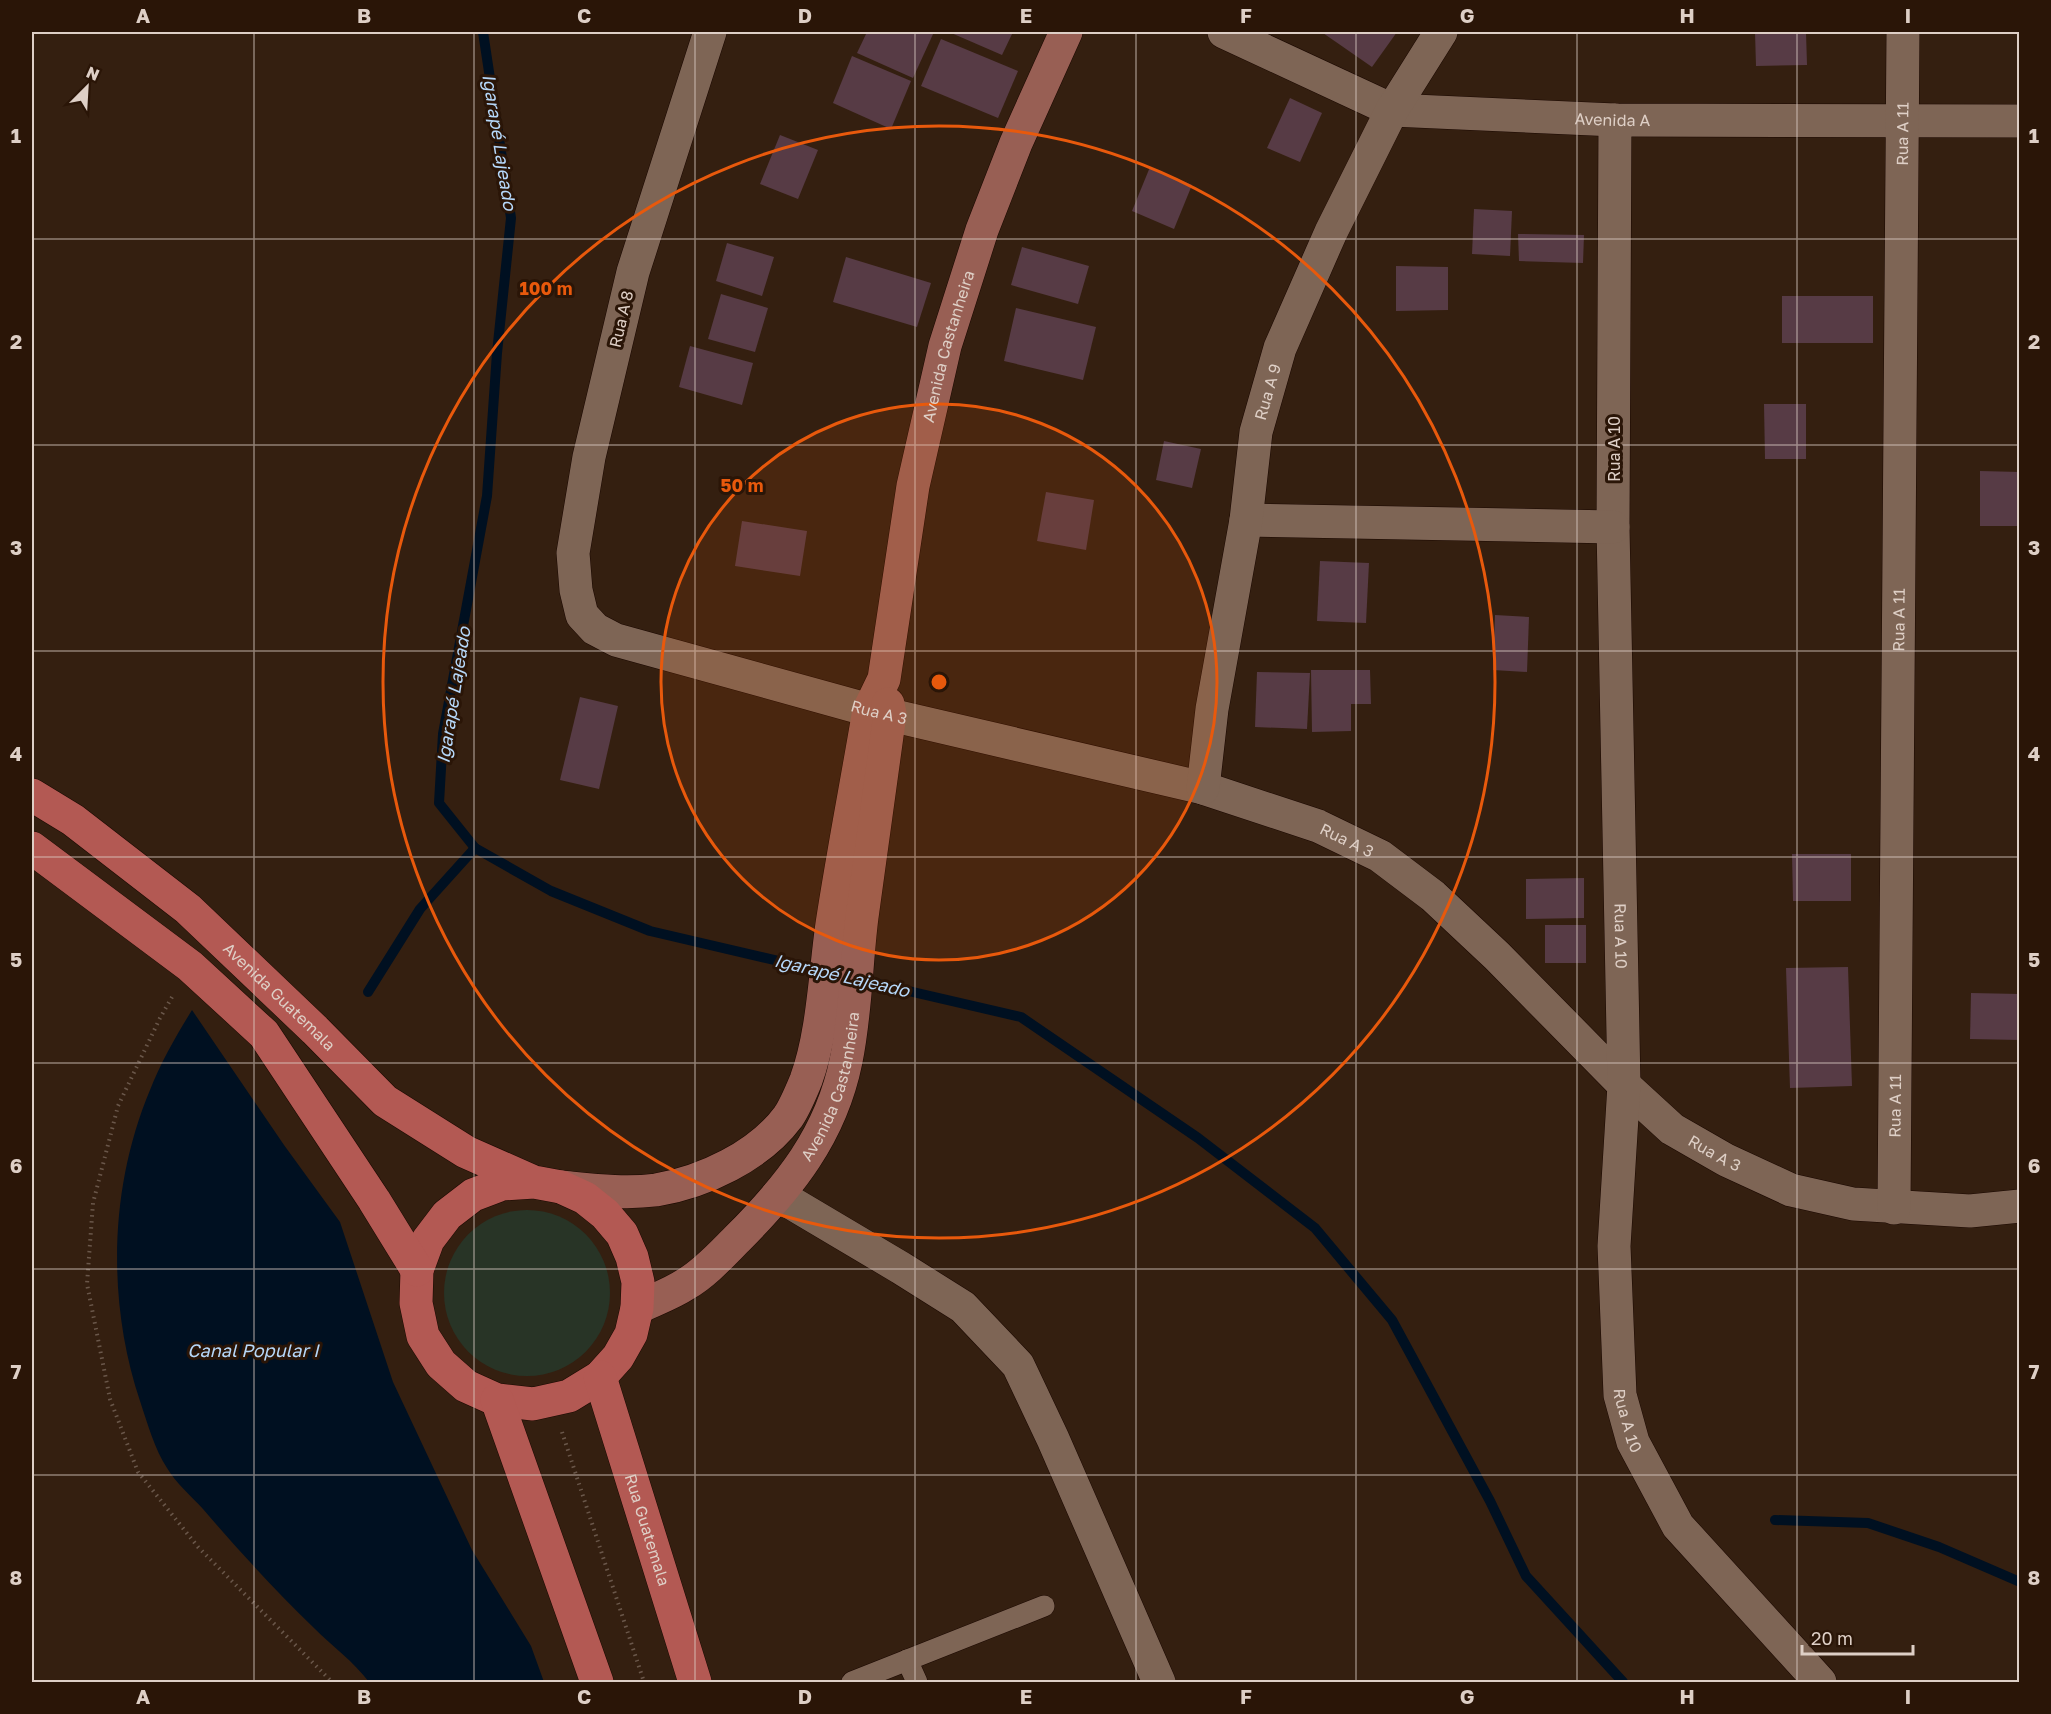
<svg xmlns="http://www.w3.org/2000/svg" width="2051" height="1714" font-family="'Golos Text',sans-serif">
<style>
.green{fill:#283426}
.water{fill:#001021}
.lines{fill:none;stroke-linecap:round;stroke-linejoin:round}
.stream{stroke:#001021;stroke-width:10}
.building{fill:#573b45}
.lane-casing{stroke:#1b0800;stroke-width:22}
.street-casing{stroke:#1b0800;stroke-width:34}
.secondary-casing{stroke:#1b0800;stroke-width:34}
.primary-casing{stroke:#1b0800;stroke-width:34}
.path{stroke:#6a574a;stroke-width:4;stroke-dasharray:1.5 4.5;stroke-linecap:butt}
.lane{stroke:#7e6555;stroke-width:21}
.street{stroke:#7e6555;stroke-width:33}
.secondary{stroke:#985f54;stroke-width:33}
.primary{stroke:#b35953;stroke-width:33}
.grid{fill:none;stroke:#decfc6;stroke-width:1.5;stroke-opacity:0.55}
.ring{fill:none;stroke:#e8590c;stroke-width:3}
.labels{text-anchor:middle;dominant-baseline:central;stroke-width:6;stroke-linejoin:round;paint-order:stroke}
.street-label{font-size:16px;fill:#decfc6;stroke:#2a1507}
.water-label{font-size:18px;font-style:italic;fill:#b6d8fa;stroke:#2a1507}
.centre{fill:#e8590c;stroke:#2a1507;stroke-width:3}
.ring-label{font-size:18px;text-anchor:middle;font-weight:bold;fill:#e8590c;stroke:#2a1507;stroke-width:6;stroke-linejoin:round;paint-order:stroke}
.neatline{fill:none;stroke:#decfc6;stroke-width:2}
.grid-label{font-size:20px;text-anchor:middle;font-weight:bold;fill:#decfc6}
</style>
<rect width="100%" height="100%" fill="#341f10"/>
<circle class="green" cx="527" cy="1293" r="83"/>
<path class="water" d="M192,1010L284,1145L340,1222L393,1382L472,1550L531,1646L544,1682H369C354,1662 332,1646 314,1628C275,1590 238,1550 203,1509C191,1496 176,1483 167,1468C155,1450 147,1422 140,1401C107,1302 109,1188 150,1090C161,1062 176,1036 192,1010Z"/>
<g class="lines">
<g class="stream">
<polyline points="483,32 511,218 497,353 487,496 443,734 439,803 475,848 551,891 650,931 822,971"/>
<polyline points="861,980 1021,1017 1198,1138 1315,1228 1392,1320 1490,1501 1526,1576 1623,1682"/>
<polyline points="368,992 420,909 475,848"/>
<polyline points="1775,1520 1868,1523 1939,1547 2020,1582"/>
</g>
</g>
<g class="building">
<polygon points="867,32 934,32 913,78 857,53"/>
<polygon points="949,32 1013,32 1002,55"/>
<polygon points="1324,32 1397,32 1372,67 1323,33"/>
<polygon points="1755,32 1806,32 1807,65 1756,66"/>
<polygon points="941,39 1018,71 998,118 921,86"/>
<polygon points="852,56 911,81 891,129 833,103"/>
<polygon points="1290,98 1322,113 1300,162 1267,148"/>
<polygon points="780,135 818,150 798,199 760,184"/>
<polygon points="1150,167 1192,185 1174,229 1132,211"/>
<polygon points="1474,209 1512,211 1510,256 1472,254"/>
<polygon points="1518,234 1584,235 1583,263 1519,261"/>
<polygon points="727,243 774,257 762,296 716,281"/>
<polygon points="1022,247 1089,266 1078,304 1011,285"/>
<polygon points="846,257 931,283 917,327 833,302"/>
<polygon points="1396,266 1448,267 1448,310 1396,311"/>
<polygon points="721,294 768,308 755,352 708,339"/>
<rect x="1782" y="296" width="91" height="47"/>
<polygon points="1016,308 1096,327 1083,380 1004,361"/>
<polygon points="690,346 753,363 742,405 679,387"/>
<polygon points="1764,404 1806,404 1806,459 1765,459"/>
<polygon points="1164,441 1201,449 1192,488 1156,480"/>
<polygon points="1980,471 2020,472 2020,526 1980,526"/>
<polygon points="1046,492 1094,500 1086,550 1037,541"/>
<polygon points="742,521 807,531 800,576 735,566"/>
<polygon points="1320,561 1369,563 1366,623 1317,621"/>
<polygon points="1495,615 1529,617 1527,672 1493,670"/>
<polygon points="1311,670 1370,670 1371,704 1351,704 1351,731 1312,732"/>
<polygon points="1257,672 1310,673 1307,729 1255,727"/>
<polygon points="580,697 618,706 599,789 560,780"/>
<polygon points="1792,854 1851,854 1851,901 1793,901"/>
<polygon points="1584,878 1584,918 1526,919 1526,879"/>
<rect x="1545" y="925" width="41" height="38"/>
<polygon points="1848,967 1852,1086 1790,1088 1786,968"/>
<polygon points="1971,993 2020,994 2020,1040 1970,1039"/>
</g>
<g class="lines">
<defs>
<g id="lane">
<polyline points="907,1660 917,1682"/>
<polyline points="852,1682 1044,1606"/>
</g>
<g id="street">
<path id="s1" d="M710,32L633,272L589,457L573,553L576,590L582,615L595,629L616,640L869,710L1203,788L1318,826L1380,856L1433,896L1497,956L1624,1085L1672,1129L1726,1160L1791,1190L1853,1204L1970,1211L2020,1206"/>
<path id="s2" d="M1224,32L1392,110L1615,120L2020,121"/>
<path id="s3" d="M1615,120L1613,527L1624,1085L1614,1246L1620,1395L1633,1442L1678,1526L1820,1682"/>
<polyline points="1246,520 1613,527"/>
<path id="s4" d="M1203,788L1212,709L1246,520L1256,432L1280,348L1331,232L1392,110L1441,32"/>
<polyline points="778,1195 901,1268 963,1307 1018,1365 1053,1439 1159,1682"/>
<path id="s5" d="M1894,1208L1903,32"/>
</g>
<g id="secondary">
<path id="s6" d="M561,1187C593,1190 624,1194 656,1190C704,1182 759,1156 788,1117C795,1107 801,1092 806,1080C823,1034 825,973 832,924C843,852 857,781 869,710L884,679L913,486L945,346L982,230L1016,143L1066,32"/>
<path id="s7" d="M637,1308C653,1300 671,1294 686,1284C705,1273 722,1254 737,1239C789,1187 831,1135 846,1061C856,1013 856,964 862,917C871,849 881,782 890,714L888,704"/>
</g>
<g id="primary">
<path id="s8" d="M32,795L73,820L188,909L315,1030L385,1101L466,1152L534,1182L561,1187L585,1198L605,1214L622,1234L632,1257L638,1282L637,1308L631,1334L618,1357L600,1377L569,1396L533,1404L497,1400L466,1386L441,1364L423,1336L416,1303L417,1270L428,1240L447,1215L473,1195L502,1184L534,1182"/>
<polyline points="32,848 190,966 264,1034 374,1200 417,1270"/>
<path id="s9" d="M600,1377L695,1682"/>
<polyline points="497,1400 597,1682"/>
</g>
</defs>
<use href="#lane" class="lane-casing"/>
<use href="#street" class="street-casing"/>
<use href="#secondary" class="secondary-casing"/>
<use href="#primary" class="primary-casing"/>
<g class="path">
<polyline points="172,997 160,1018 118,1106 93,1203 87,1284 110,1399 138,1472 198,1547 332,1682"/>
<polyline points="562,1432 644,1682"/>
</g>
<use href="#lane" class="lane"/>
<use href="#street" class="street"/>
<use href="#secondary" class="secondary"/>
<use href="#primary" class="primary"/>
</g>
<path class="grid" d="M254,32V1682M474,32V1682M695,32V1682M915,32V1682M1136,32V1682M1356,32V1682M1577,32V1682M1797,32V1682M32,239H2020M32,445H2020M32,651H2020M32,857H2020M32,1063H2020M32,1269H2020M32,1475H2020"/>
<circle cx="939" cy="682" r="278" fill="#e8590c" fill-opacity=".12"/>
<g class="ring">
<circle cx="939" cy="682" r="278"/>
<circle cx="939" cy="682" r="556"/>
</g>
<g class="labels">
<g class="street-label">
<text stroke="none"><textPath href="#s2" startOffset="406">Avenida A</textPath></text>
<text stroke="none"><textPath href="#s5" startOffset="1074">Rua A 11</textPath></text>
<text transform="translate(621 319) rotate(-77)">Rua A 8</text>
<text stroke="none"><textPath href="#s6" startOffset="1040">Avenida Castanheira</textPath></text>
<text stroke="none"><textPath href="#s4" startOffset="402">Rua A 9</textPath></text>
<text transform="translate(1614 449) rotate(-90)">Rua A 10</text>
<text stroke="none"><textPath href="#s5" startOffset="588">Rua A 11</textPath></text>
<text stroke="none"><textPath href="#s1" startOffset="918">Rua A 3</textPath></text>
<text stroke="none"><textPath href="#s1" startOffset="1404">Rua A 3</textPath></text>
<text stroke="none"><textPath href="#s3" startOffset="816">Rua A 10</textPath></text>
<text stroke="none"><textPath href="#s8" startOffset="320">Avenida Guatemala</textPath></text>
<text stroke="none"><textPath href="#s7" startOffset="306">Avenida Castanheira</textPath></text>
<text stroke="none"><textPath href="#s5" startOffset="102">Rua A 11</textPath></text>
<text stroke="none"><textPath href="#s1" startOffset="1890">Rua A 3</textPath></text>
<text stroke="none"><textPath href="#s3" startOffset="1302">Rua A 10</textPath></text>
<text stroke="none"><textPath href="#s9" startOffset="160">Rua Guatemala</textPath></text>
</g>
<g class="water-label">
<text transform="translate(500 142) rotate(81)">Igarapé Lajeado</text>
<text transform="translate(453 695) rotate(-81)">Igarapé Lajeado</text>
<text transform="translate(842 975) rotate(13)">Igarapé Lajeado</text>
<text x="253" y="1350">Canal Popular I</text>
</g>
</g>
<circle cx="939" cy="682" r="9" class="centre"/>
<g class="ring-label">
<text x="546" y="295">100 m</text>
<text x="742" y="492">50 m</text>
</g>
<rect width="2051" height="1714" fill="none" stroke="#2a1507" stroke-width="66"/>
<g transform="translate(87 87) rotate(24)" stroke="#2a1507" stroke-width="4.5" paint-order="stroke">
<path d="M0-4.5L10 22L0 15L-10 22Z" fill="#decfc6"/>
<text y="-9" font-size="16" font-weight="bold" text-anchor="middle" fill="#decfc6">N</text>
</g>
<path d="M1802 1645v9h111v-9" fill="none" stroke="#decfc6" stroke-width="3"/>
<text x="1811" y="1645" font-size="18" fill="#decfc6" stroke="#2a1507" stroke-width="4.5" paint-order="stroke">20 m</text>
<rect x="33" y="33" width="1985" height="1648" class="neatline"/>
<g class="grid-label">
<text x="143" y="23">A</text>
<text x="364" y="23">B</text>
<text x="584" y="23">C</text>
<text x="805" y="23">D</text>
<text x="1026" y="23">E</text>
<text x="1246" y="23">F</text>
<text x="1467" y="23">G</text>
<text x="1687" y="23">H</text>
<text x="1908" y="23">I</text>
<text x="16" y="143">1</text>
<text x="2034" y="143">1</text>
<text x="16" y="349">2</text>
<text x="2034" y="349">2</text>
<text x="16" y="555">3</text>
<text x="2034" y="555">3</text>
<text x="16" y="761">4</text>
<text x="2034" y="761">4</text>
<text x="16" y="967">5</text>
<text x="2034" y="967">5</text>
<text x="16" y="1173">6</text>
<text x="2034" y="1173">6</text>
<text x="16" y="1379">7</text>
<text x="2034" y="1379">7</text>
<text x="16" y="1585">8</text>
<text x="2034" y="1585">8</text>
<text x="143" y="1704">A</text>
<text x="364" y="1704">B</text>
<text x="584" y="1704">C</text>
<text x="805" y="1704">D</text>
<text x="1026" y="1704">E</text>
<text x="1246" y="1704">F</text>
<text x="1467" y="1704">G</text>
<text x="1687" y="1704">H</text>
<text x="1908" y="1704">I</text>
</g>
</svg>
